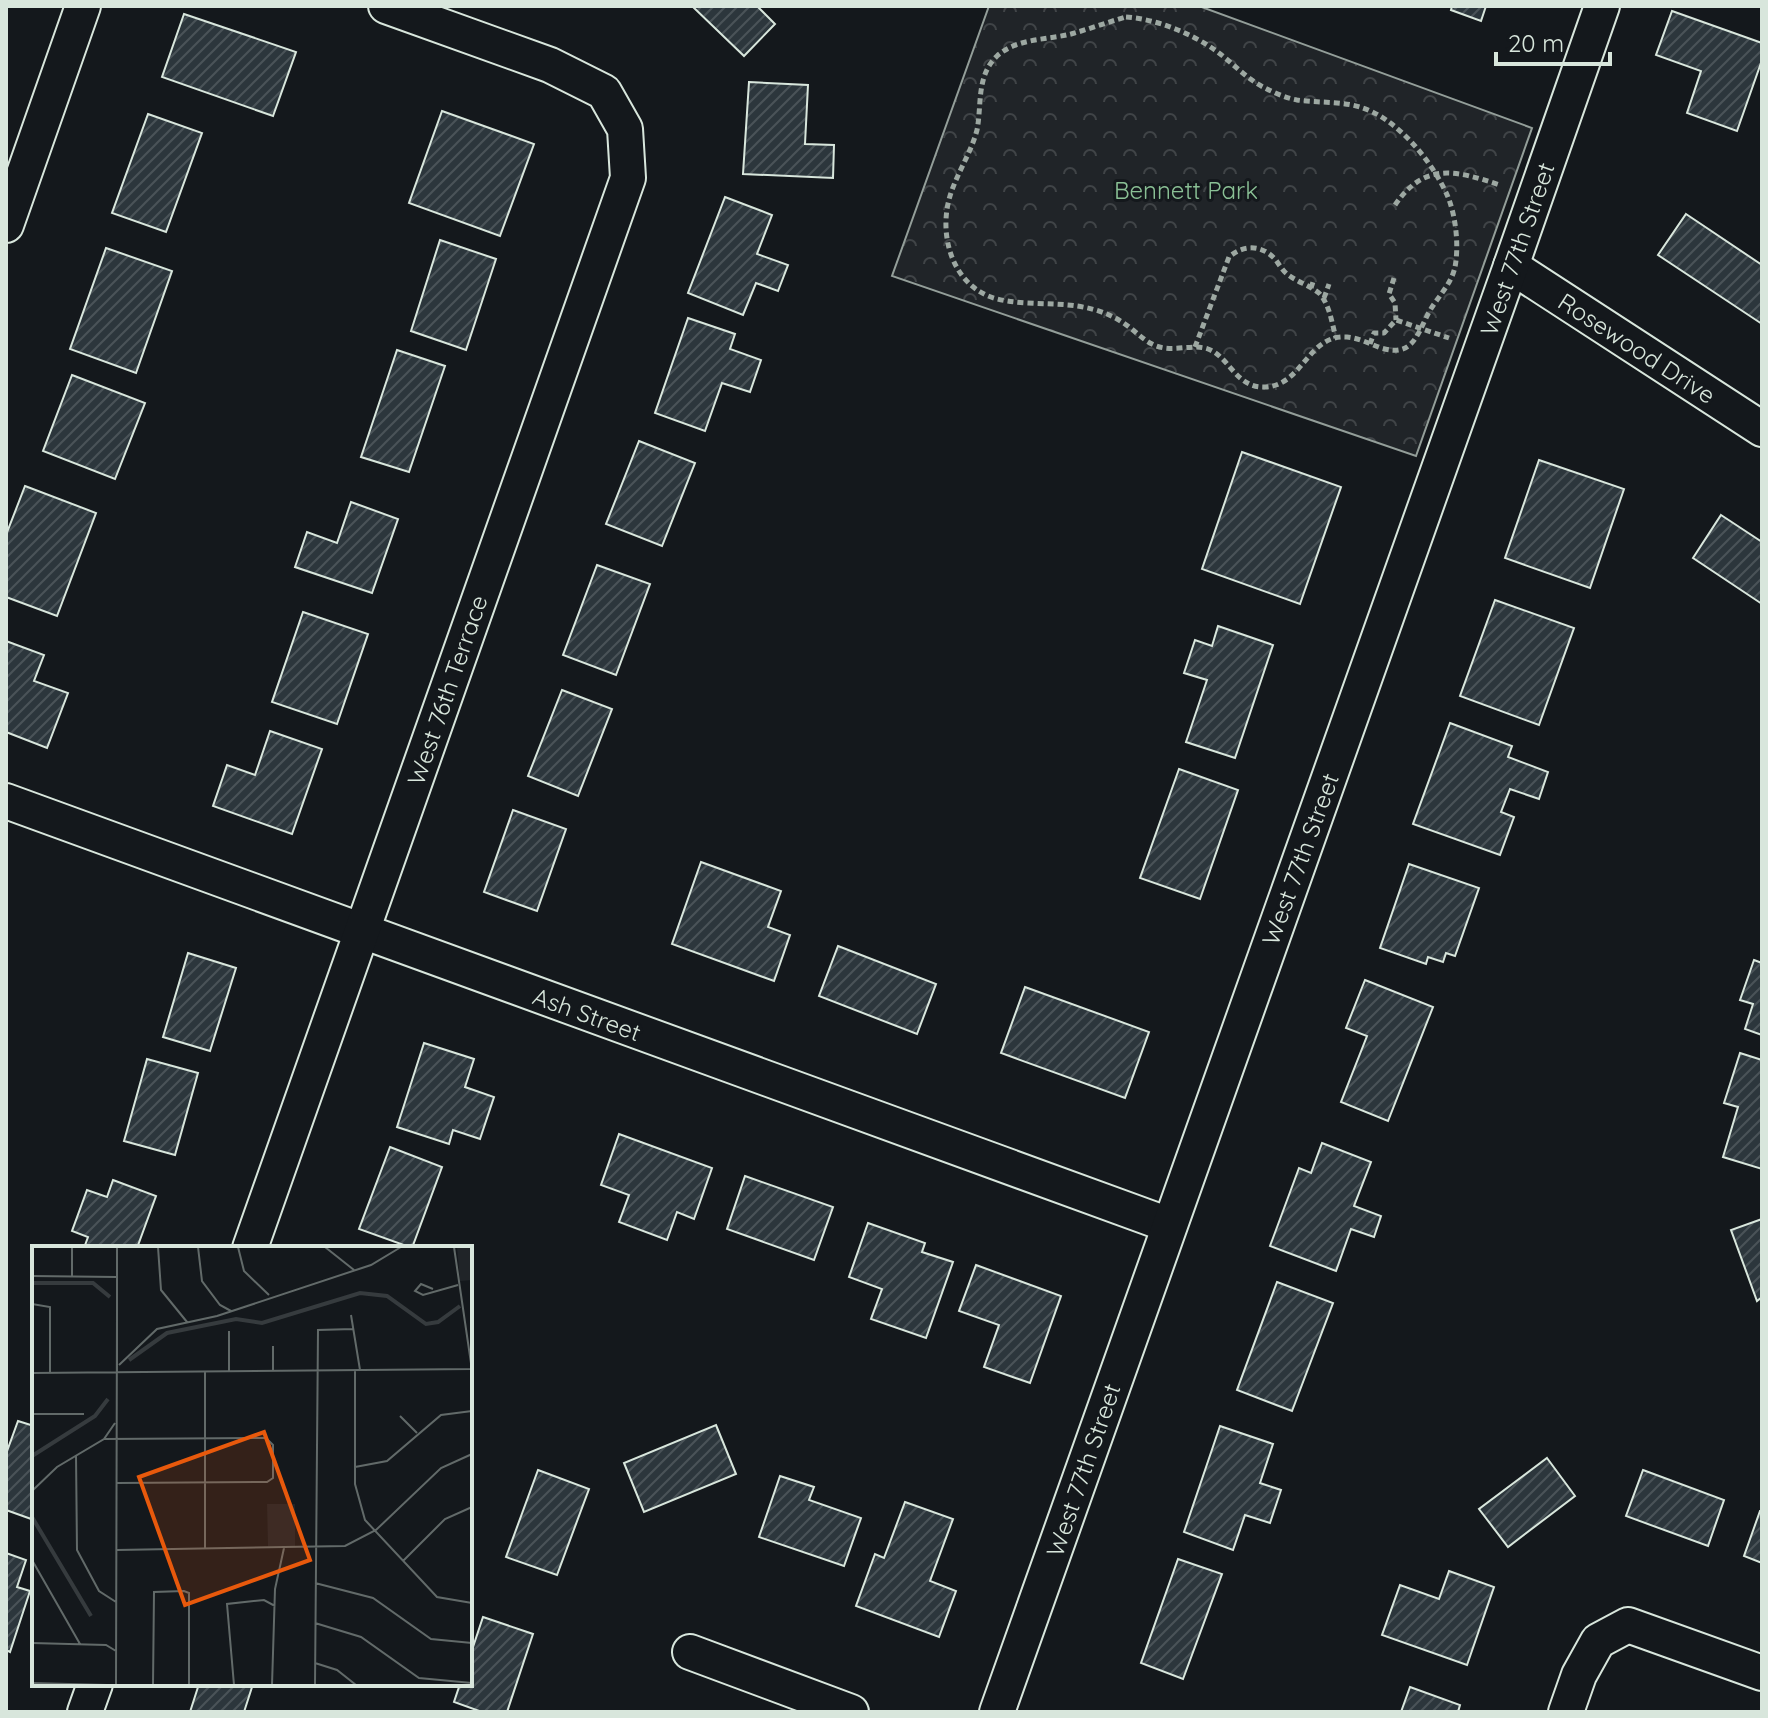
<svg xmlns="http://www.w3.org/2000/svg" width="1768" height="1718" font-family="Quicksand,sans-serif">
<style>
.forest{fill:url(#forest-crowns);stroke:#939e99;stroke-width:2}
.building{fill:url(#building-hatch);stroke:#d8e6dc;stroke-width:2}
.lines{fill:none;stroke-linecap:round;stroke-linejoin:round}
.minor-casing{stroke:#d8e6dc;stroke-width:38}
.path{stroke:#9da8a2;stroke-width:5;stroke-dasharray:6 4;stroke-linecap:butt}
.minor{stroke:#14181c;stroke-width:34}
.labels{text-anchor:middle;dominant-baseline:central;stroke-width:6;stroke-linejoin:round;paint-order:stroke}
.park-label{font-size:24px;fill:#8ac095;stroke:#14181c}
.street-label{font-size:24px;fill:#d8e6dc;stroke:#14181c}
.inset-river{fill:none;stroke:#363b3e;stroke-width:4}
.inset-road{fill:none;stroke:#626a69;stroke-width:2}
.view{fill:#e8590c;fill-opacity:0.15;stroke:#e8590c;stroke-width:4}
.inset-edge{fill:none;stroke:#d8e6dc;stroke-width:4}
</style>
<defs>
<pattern id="forest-crowns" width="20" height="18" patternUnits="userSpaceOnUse" patternTransform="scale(2)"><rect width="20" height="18" fill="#202428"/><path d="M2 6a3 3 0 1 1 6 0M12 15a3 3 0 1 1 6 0" fill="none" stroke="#404447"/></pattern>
<pattern id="building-hatch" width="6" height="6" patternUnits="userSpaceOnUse" patternTransform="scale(2)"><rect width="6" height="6" fill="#2c363c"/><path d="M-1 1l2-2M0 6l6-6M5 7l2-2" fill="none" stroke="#4a5358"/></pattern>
</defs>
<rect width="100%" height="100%" fill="#14181c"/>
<polygon class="forest" points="989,6 1199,6 1532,128 1416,456 892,276"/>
<g class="building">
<polygon points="692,6 757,6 775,24 744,56"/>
<polygon points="1452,6 1486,6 1481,21 1451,10"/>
<polygon points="1672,11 1762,43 1762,60 1737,131 1687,113 1701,71 1656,55"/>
<polygon points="184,14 296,52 273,116 162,77"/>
<polygon points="749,82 808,85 805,144 834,145 833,178 743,174"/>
<polygon points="442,111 534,144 500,236 409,203"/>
<polygon points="148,114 202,133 166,232 112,213"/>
<polygon points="725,197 772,215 757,254 788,265 778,291 756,283 743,315 688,293"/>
<polygon points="1686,214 1762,265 1762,324 1658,255"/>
<polygon points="440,240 496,259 466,350 411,331"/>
<polygon points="106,248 172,271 136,373 70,349"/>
<polygon points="688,318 735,334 730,349 761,360 750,392 722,383 705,431 655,413"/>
<polygon points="397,350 445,366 409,472 361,457"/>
<polygon points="72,375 145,403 115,479 43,451"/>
<polygon points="639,441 695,463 662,546 606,524"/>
<polygon points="1242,452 1341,487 1300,604 1202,569"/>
<polygon points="1539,460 1624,489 1590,588 1505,558"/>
<polygon points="25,486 96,513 57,616 6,597 6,535"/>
<polygon points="351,502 398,519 372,593 295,567 307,532 337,543"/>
<polygon points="1721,515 1762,542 1762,604 1693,558"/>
<polygon points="597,565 650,584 616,675 563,655"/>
<polygon points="1495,600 1574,628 1539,725 1460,696"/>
<polygon points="303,612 368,634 337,724 272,702"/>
<polygon points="1218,626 1273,645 1235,758 1186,742 1207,680 1184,673 1195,640 1212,646"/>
<polygon points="6,641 44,655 34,681 68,693 47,748 6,732"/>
<polygon points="562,690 612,709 578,796 528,776"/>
<polygon points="1450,723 1512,746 1508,757 1548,772 1539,799 1510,789 1501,812 1514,817 1500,855 1413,824"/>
<polygon points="270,731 322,749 292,834 213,806 227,765 255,775"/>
<polygon points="1179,769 1238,790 1200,899 1140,878"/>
<polygon points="513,810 566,829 537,911 484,892"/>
<polygon points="701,862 781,891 768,927 790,935 774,981 672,944"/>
<polygon points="1409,864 1479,888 1455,956 1446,953 1443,962 1428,957 1426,964 1380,948"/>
<polygon points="838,946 936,984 917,1034 819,996"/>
<polygon points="188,953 236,968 210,1051 163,1037"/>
<polygon points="1754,960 1762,963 1762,1035 1745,1029 1753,1004 1740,1000"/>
<polygon points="1365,980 1433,1007 1388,1121 1341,1102 1367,1036 1346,1028"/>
<polygon points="1025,987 1149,1032 1125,1098 1001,1053"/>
<polygon points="424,1043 474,1059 465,1087 494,1097 480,1139 453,1130 449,1144 397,1127"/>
<polygon points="1740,1053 1762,1060 1762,1169 1723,1157 1738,1107 1724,1103"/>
<polygon points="147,1059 198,1073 175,1155 124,1141"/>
<polygon points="619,1134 712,1168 694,1219 677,1212 667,1240 619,1222 629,1195 601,1185"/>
<polygon points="1322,1143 1371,1162 1354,1206 1381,1216 1374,1237 1351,1229 1336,1271 1270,1246 1299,1168 1311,1173"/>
<polygon points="390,1147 442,1167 412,1248 359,1229"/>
<polygon points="745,1176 833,1207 814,1260 727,1229"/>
<polygon points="113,1180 156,1196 137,1248 84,1248 88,1237 72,1231 87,1190 107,1197"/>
<polygon points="1762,1219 1762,1297 1757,1301 1731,1230"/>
<polygon points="868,1223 925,1243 922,1252 953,1262 926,1338 871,1319 882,1289 849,1277"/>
<polygon points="976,1265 1061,1296 1030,1383 984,1367 999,1325 959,1311"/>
<polygon points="1277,1282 1333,1303 1292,1411 1237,1390"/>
<polygon points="18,1421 34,1426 34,1520 6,1510 6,1454"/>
<polygon points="716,1425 736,1474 644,1512 624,1463"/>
<polygon points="1220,1426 1273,1444 1260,1483 1281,1490 1270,1523 1245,1515 1233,1550 1184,1532"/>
<polygon points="1547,1458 1575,1496 1508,1547 1479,1509"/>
<polygon points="538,1470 589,1489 557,1575 506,1557"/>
<polygon points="1643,1470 1724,1500 1708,1546 1626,1516"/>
<polygon points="780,1476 814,1487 809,1500 861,1518 844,1566 759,1537"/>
<polygon points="905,1502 953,1519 930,1581 956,1591 939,1637 856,1606 875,1554 884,1558"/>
<polygon points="1760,1511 1762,1511 1762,1563 1744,1556"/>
<polygon points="6,1553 26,1560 17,1587 30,1591 10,1652 6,1650"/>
<polygon points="1178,1559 1222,1574 1183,1679 1141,1663"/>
<polygon points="1449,1571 1494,1587 1467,1665 1382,1635 1400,1585 1439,1599"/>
<polygon points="483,1617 533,1634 507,1712 482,1712 454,1702 460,1684 470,1684 470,1656"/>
<polygon points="199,1684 253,1684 244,1712 190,1712"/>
<polygon points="1410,1687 1460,1705 1458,1712 1401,1712"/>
</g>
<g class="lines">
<defs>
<g id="minor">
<polyline points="6,225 83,6"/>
<polyline points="1511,266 1762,429"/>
<polyline points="6,801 1169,1225"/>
<polyline points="250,1248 628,178 625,129 604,92 550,65 386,6"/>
<polyline points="690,1652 851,1712"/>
<polyline points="85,1712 95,1684"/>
<polyline points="997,1712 1511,266 1602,6"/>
<polyline points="1566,1712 1579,1675 1598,1641 1628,1625 1762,1673"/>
</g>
</defs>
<use href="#minor" class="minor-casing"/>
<g class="path">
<path d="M1126,17C1155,19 1188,32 1212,48C1230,60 1244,77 1263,87C1273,92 1285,98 1297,100C1318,103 1340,101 1360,107C1397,118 1433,162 1448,197C1456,217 1459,246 1455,267C1451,286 1435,299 1427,316C1416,338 1411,357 1381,348C1370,344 1359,338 1347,337C1308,334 1303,385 1266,387C1236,389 1230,357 1208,349C1191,343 1171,354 1152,344C1144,340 1137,333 1129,327C1114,315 1097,309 1077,306C1051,302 1009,306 986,295C950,278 939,232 950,196C957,173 971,153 977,130C982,105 976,76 997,56C1017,38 1047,40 1071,34C1089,29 1108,22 1126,17Z"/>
<path d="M1395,205C1425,161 1457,171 1500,185"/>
<polyline points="1394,278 1389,294 1395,303 1396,320"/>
<polyline points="1311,288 1314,279"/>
<polyline points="1324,298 1329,284"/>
<polyline points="1370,344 1374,333 1384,333 1396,320 1449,338"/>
<path d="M1195,347L1229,257C1243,245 1261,244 1275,259C1279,264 1282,270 1287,274C1297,282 1311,286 1320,294C1330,306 1332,324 1336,338"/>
</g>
<use href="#minor" class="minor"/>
</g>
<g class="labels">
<g class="park-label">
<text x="1186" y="190">Bennett Park</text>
</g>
<g class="street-label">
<text transform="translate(1517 249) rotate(-71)">West 77th Street</text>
<text transform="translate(1637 348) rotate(33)">Rosewood Drive</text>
<text transform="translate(447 690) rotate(-71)">West 76th Terrace</text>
<text transform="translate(1300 859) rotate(-70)">West 77th Street</text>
<text transform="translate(587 1014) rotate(20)">Ash Street</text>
<text transform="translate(1083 1470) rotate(-71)">West 77th Street</text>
</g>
</g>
<g transform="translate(32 1246)">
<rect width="440" height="440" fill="#14181c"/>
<path d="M425,1H440V34L428,35ZM235,258H263V300H236Z" fill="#202428"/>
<path class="inset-river" d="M0,37H61L78,51M97,114L135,87L204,73L230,77L328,47L355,50L394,78L406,76L428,60M0,210L63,170L76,153M0,271L59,370"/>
<path class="inset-road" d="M126,1L129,44L155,76M166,1L170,35L188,59L199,65M206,1L212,25L237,49M293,1L322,24M422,1L440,124M0,30L85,31M40,30V1M401,43L389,38L383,45L391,49L426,39M0,58L18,61V127M319,69L328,124M197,85V125M241,100V125M87,119L125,83L185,70L339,19L369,1M323,124V238L333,274L405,351L440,357M85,126V1M173,126V303M0,127L440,123M0,168H52M368,170L385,187M72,193L234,192L241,199V232L235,236L85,237M44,209L45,304L67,345L84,356M323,221L355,215L409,169L440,165M0,245L25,221L72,193L83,177M85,304L313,300L344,284L409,222L440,208M0,314L48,398M371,315L413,273L440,261M283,337L341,352L399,393L440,397M283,377L329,391L387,432L440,437M0,397L74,399L84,405M283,417L305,424L324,439M0,437L75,439M84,439L85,64M121,439L122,346L152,345L157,347V439M202,439L195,358L232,354L243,360M240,439L243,343L252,302M283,439L286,84L321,83"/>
<path class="view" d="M232,186L278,314L153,359L107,231Z"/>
<rect width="440" height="440" class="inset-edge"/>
</g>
<rect width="1768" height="1718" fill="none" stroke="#d8e6dc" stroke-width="16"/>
<path d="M1496 52v12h114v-12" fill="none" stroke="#d8e6dc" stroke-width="4"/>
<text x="1508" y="52" font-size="24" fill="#d8e6dc" stroke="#14181c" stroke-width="6" paint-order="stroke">20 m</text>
</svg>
